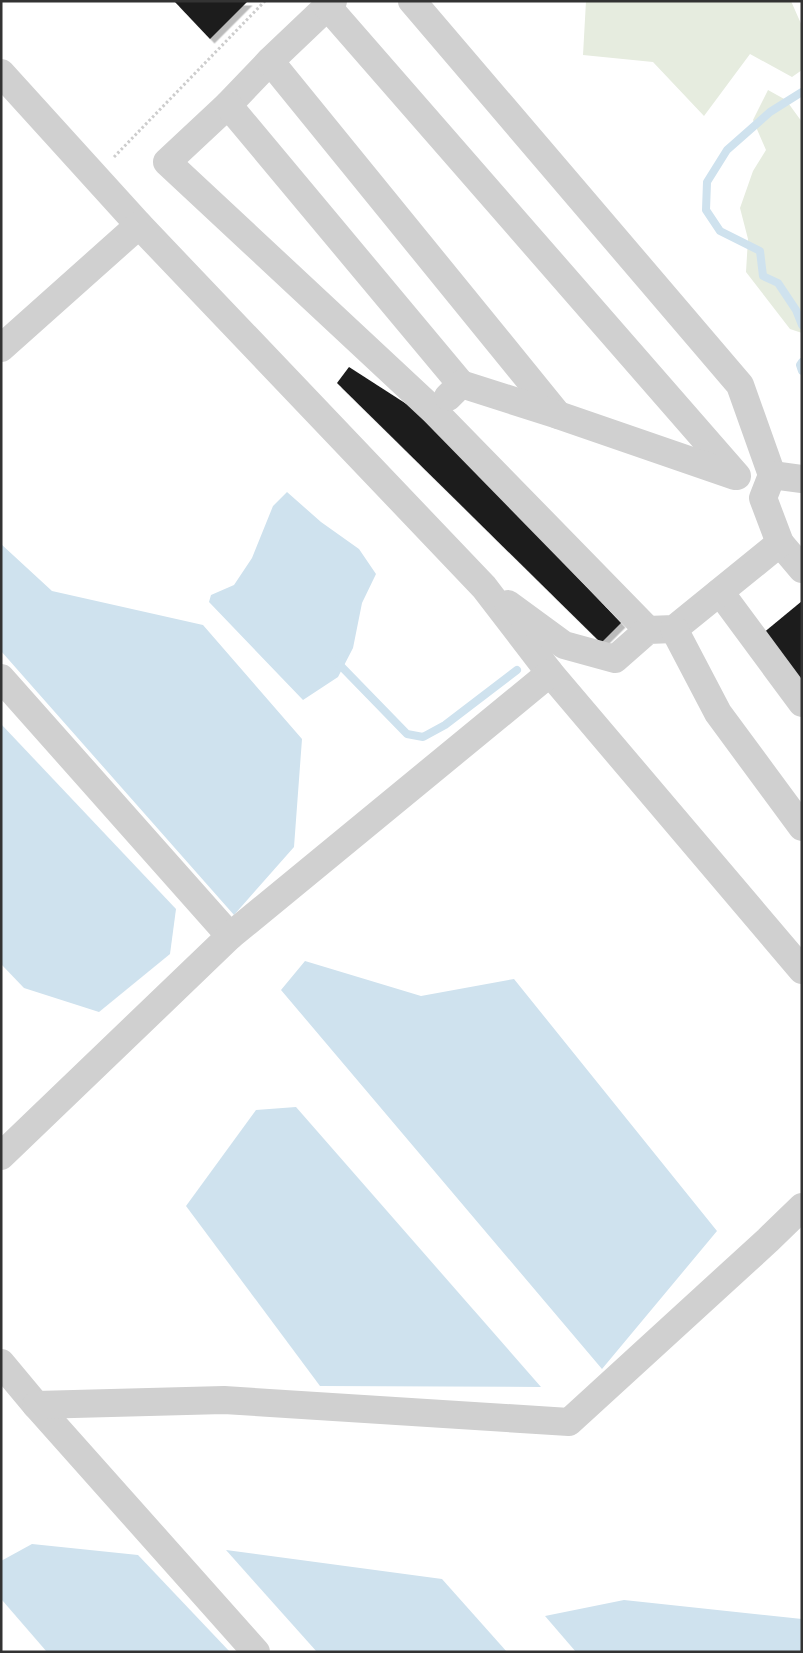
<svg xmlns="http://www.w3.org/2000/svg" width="803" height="1653" font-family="'Roboto Condensed',sans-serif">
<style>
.green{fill:#e6ecdf}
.water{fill:#cfe2ee}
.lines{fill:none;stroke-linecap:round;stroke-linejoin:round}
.stream{stroke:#cfe2ee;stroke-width:8}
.building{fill:#1a1a1a;filter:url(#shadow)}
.path{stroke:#cdcdcd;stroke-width:3;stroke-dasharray:2.5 2.5;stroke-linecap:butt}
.minor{stroke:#d0d0d0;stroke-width:28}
</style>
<defs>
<filter id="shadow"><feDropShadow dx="4.5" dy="4.5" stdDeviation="0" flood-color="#0004"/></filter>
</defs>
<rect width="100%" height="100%" fill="#fff"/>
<g class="green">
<polygon points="586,1 791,1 802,26 802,70 792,77 750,54 704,116 653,62 583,55"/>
<polygon points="768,90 786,100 802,122 802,333 790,329 746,272 748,239 740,208 753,171 766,150 753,120"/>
</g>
<g class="water">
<polygon points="287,492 321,522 359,549 376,574 362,603 353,648 338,677 303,700 209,602 211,595 234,585 252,558 273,506"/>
<polygon points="1,544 52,591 203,625 302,739 294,847 234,915 1,651"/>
<polygon points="1,724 176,909 170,954 99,1012 24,988 1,964"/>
<polygon points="305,961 421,996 514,979 717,1231 602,1369 281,990"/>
<polygon points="296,1107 541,1387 320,1386 186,1206 256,1110"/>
<polygon points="32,1544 138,1555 230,1652 47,1652 2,1600 1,1561"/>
<polygon points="226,1550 442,1579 507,1652 317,1652"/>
<polygon points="624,1600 802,1619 802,1652 576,1652 545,1616"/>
</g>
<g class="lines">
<g class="stream">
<polyline points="802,92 770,112 727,150 707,182 706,210 720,231 760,251 763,276 778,283 796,310 802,325"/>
<polyline points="802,362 800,365 802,371"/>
<polyline points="336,661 407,734 423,737 445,725 517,670"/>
</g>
</g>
<g class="building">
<polygon points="176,1 248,1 210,39 175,2"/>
<polygon points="349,367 422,414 621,623 601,643 337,383"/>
<polygon points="802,601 802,683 762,634"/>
</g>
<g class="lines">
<polyline class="path" points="114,157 265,1"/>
<g class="minor">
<polyline points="333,1 270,61 228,105 167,162 433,410 648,630"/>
<polyline points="412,1 740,385 772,475"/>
<polyline points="327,6 737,476"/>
<polyline points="270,61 558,415"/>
<polyline points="1,73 139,225 484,587 550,673 802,970"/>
<polyline points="228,105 461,384"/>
<polyline points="1,348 139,225"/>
<polyline points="448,397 461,384 558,415 735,476"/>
<polyline points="780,543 802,569"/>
<polyline points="720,592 802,703"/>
<polyline points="508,604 564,645 615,659 648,630 674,629 780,543 763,498 772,475 802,479"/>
<polyline points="674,629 718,713 802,827"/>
<polyline points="1,678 230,936"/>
<polyline points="1,1156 230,936 550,673"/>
<polyline points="1,1363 36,1405 256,1652"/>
<polyline points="36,1405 224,1400 569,1422 768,1240 802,1207"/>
</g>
</g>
<rect width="803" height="1653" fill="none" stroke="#333333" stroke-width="5"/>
</svg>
